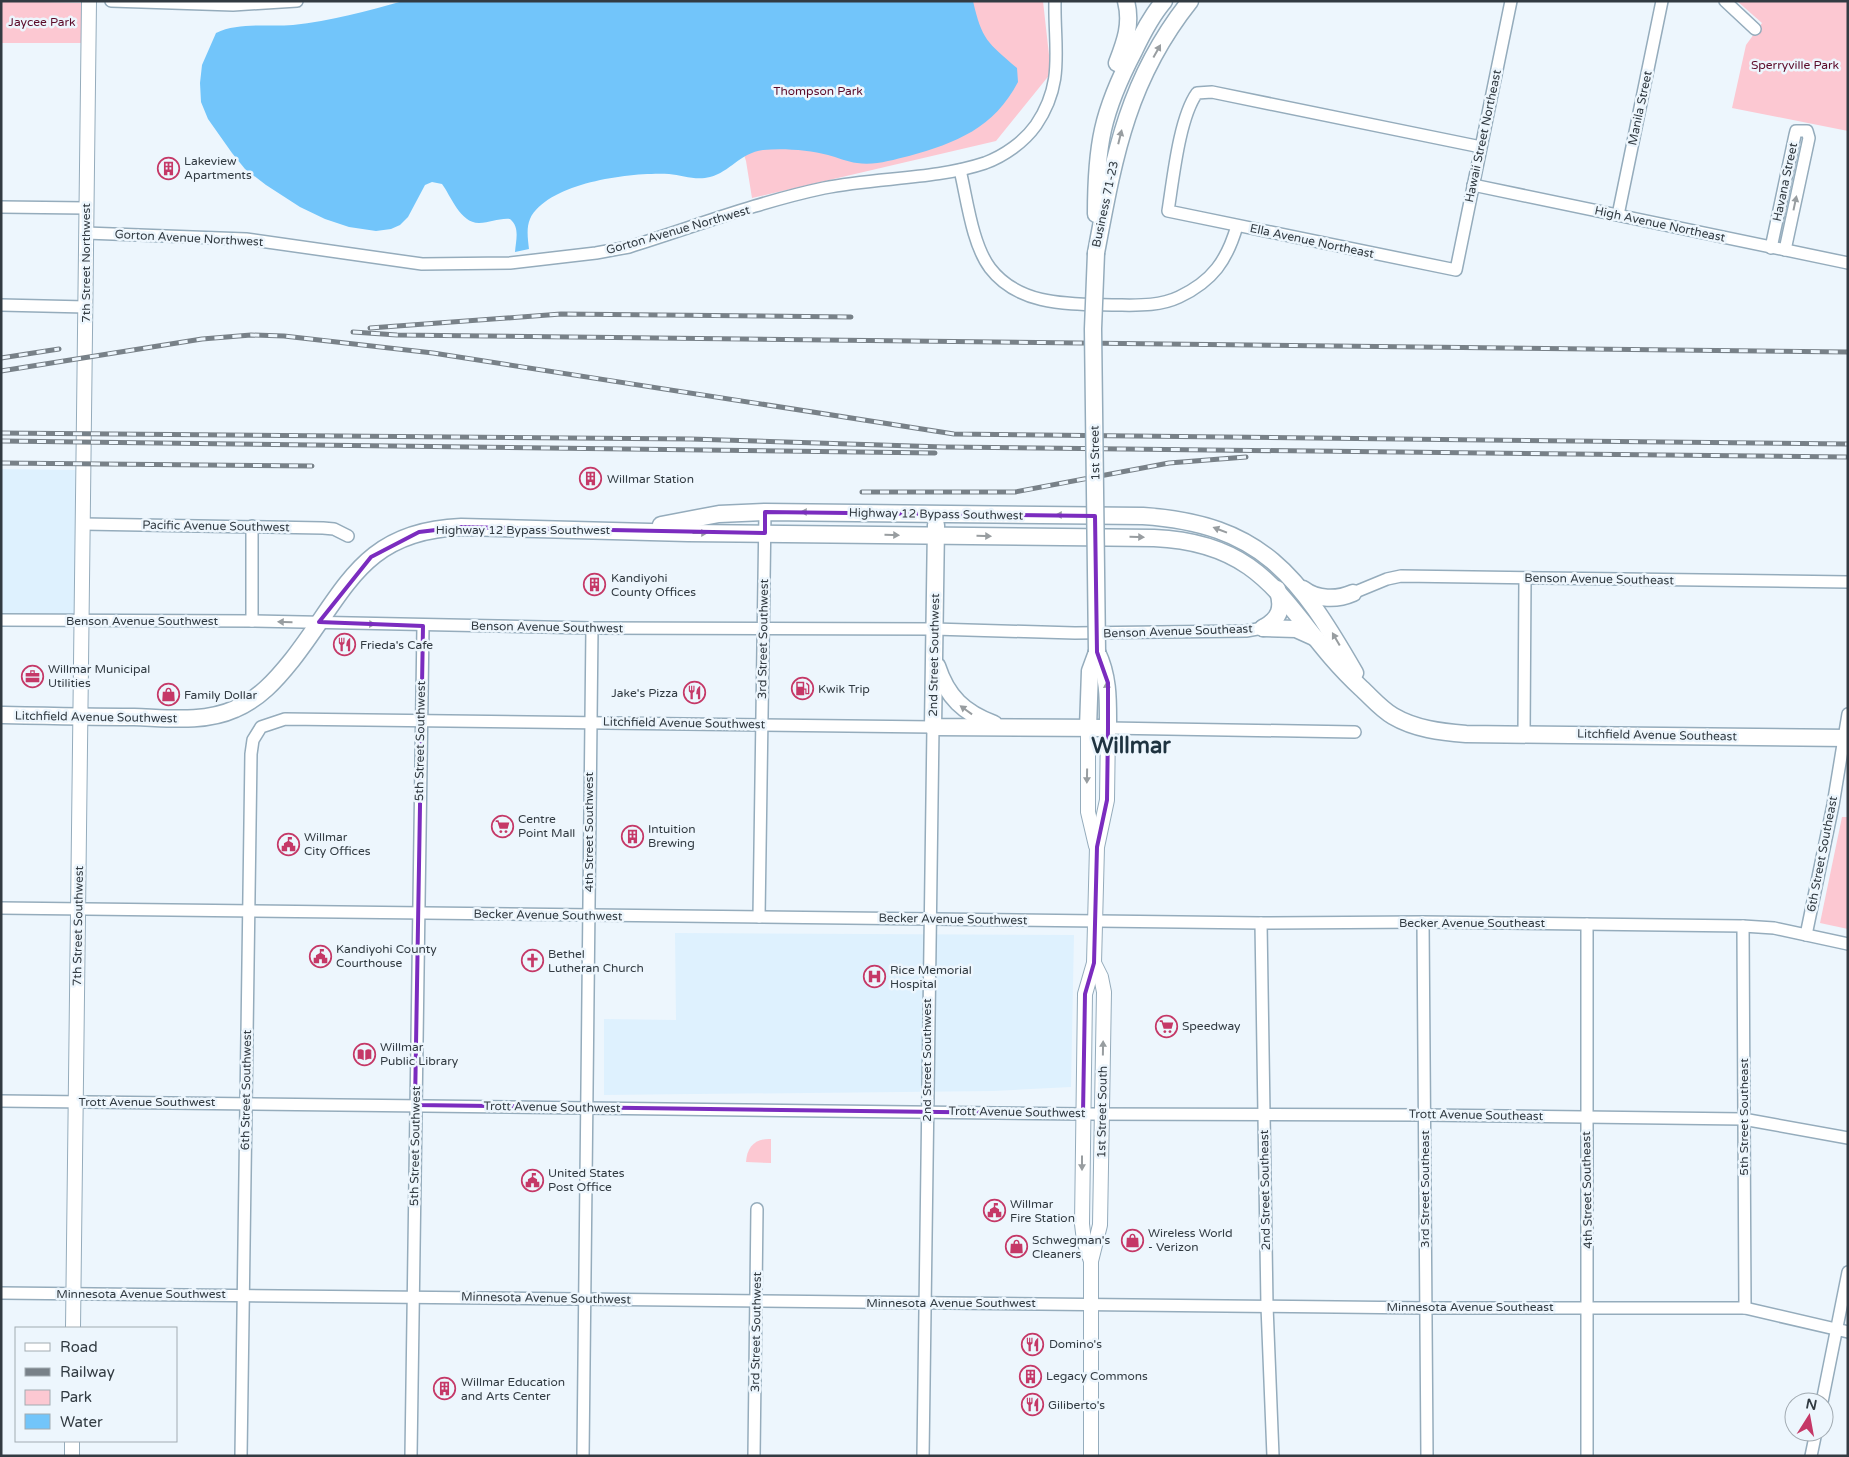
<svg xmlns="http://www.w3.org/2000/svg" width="1849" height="1457" font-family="'Varela Round',sans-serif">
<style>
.built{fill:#def1fe}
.green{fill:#fcc8d2}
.water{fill:#72c5fa}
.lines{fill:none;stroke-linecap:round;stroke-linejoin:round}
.minor-casing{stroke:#95acbc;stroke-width:14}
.major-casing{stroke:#95acbc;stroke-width:16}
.highway-casing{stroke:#95acbc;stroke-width:19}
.minor{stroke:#fff;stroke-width:11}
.major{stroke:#fff;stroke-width:14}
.highway{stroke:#fff;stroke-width:16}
.rail-casing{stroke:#788188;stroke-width:5}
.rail{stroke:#edf6fd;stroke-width:3;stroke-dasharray:9;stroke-linecap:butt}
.highway-bridge-casing{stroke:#95acbc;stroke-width:19;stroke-linecap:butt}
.highway-bridge{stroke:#fff;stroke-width:16}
.oneway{fill:#989da0}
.marked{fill:none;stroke:#7b2cbf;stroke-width:4;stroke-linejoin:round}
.labels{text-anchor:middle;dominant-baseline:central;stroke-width:5;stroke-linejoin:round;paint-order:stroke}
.park-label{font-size:12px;fill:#5b0b29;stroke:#edf6fd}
.street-label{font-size:12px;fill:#323b42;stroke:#edf6fd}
.poi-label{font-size:12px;fill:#323b42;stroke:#edf6fd;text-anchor:start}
.town-label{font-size:22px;font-weight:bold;fill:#1f3340;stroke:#edf6fd}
</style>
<rect width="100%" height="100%" fill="#edf6fd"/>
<g class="built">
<polygon points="1,469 75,470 76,616 1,617"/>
<polygon points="675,933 1074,935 1071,1087 994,1091 604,1095 604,1019 676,1020"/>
</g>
<g class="green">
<polygon points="1,1 83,3 82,43 1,43"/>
<polygon points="694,1 1043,1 1051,73 996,141 752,198 746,161"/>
<polygon points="1737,1 1848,1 1848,131 1732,108 1746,45 1762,23"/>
<polygon points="1842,817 1848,817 1848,929 1820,923"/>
<path d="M771,1139V1163L746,1162C747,1147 755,1138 771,1139Z"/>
</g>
<path class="water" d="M403,1H973C982,40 987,42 1017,68L1018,82C994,128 956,143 909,156C892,160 874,166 857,163C847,162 837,157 828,155C809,150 783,148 763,150C740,153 730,172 710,177C696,181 682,175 669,174C632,172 548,182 530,219C526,228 528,240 529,249L515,252C516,240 520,227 510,219C499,218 490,223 479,223C460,223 451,196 442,184L432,182L425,185L408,217L400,225L391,229L376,231L349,227L325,219L300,207L266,185L245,169L232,153L208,119L201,102L200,83L202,65L216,33C239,22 268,27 293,25C331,21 367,11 403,1Z"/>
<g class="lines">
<defs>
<g id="minor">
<polyline points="111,1 233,5 297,1"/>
<polyline points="1725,1 1755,29"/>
<path d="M1481,147L1212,92L1197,93C1179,118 1173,180 1168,211L1456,270L1511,1"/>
<path d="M960,170C967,199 972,244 990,268C1019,306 1069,304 1112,305C1135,305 1158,307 1179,297C1213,281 1227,260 1237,226"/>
<polyline points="1473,185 1848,263"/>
<polyline points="1,207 86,208"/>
<polyline points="1618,215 1662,1"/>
<path d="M86,233L246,239L422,264L510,263L596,253L629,247C693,227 758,202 824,188C877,177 934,180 985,163C1004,156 1024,142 1036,125C1065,82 1054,49 1055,1"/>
<polyline points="1771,248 1795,135 1796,131 1807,131 1809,138 1785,250"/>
<polyline points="1,305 86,307"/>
<polyline points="83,524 323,528 334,529 348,536"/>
<polyline points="1353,593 1387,579 1401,576 1848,582"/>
<polyline points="1,620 252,621 592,628 934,629 1075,633 1246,631 1263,628"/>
<polyline points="252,621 252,526"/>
<polyline points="1108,728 1355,732"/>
<polyline points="1524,734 1525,578"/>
<polyline points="1,908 1261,923 1423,922 1743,926 1774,928 1848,944"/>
<polyline points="759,917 765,512"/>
<polyline points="1423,922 1427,1456"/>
<polyline points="1261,923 1267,1306 1273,1456"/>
<polyline points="1743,926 1745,1308"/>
<polyline points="1806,935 1833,805 1848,714"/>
<polyline points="1,1101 1083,1114 1425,1115 1743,1119 1848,1138"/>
<polyline points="1,1293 1425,1308 1745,1308 1848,1332"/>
<polyline points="1822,1402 1848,1272"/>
<polyline points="241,1456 251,754 253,740 261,727 285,719 933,727 923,1456"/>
<polyline points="411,1456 423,626"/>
<polyline points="583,1456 592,628"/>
<polyline points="754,1456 757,1209"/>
<polyline points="1587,1456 1587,924"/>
<polyline points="1811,1456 1816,1432"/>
</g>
<g id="major">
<polyline points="1088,728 1088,812 1096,846"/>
<polyline points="1091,1261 1084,1241 1082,1224 1085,994 1094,963 1097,847 1107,800 1108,728"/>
<polyline points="73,1328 89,1"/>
<polyline points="72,1456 72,1441"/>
<polyline points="1091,1456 1091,1261 1100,1225 1104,992 1101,977 1094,963"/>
</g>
<g id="highway">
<path d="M1117,63C1125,42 1132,24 1126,1"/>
<path d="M1096,214C1096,145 1102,112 1134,51C1142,34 1152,15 1164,1"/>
<path d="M1096,253C1114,157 1127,80 1190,1"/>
<path d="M661,525L719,514L765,512L1143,516C1262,524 1299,576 1355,673"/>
<path d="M936,525L933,727L1108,728C1108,701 1109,677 1097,652"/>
<path d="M1303,589C1317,600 1337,600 1353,593"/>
<polyline points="1263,628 1296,629 1316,638"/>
<path d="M1263,628C1280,619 1284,607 1277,589"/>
<path d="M937,666C947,697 964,713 994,724"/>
<path d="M1,715C46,716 90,717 134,717C167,718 204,723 235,709C259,699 276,680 292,660C346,591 361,531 461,527L688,533L1154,538C1275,543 1286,619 1361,688C1371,697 1381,709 1393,716C1415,729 1441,732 1466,734L1848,738"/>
<polyline points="1088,728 1090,671 1097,652"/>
</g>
</defs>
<use href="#minor" class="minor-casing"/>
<use href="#major" class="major-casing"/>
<use href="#highway" class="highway-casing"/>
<use href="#minor" class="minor"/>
<use href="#major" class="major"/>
<use href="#highway" class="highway"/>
<defs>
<g id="rail">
<polyline points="370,328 561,314 851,317"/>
<polyline points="353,332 397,335 1848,352"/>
<polyline points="1,358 59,349"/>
<polyline points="1,371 202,339 251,335 284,336 433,353 954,434 1848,444"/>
<polyline points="1,433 691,439 944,447 1848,457"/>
<polyline points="1,441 935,453"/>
<polyline points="1,463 312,466"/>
<polyline points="862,492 1015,492 1169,463 1246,457"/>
</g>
</defs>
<use href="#rail" class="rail-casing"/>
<use href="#rail" class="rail"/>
<defs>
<polyline id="highway-bridge" points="1096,253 1093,329 1097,652"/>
</defs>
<use href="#highway-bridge" class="highway-bridge-casing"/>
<use href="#highway-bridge" class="highway-bridge"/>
</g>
<defs><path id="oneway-solid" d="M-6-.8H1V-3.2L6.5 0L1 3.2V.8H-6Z" transform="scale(1.25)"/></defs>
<g class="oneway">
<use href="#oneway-solid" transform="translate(1157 51) rotate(-61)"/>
<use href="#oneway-solid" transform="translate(1120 137) rotate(-76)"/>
<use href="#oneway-solid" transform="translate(1795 203) rotate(-78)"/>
<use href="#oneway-solid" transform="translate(808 512) rotate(-179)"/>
<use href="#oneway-solid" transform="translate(1063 515) rotate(-179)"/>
<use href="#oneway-solid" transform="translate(1220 530) rotate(-159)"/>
<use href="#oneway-solid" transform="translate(700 533)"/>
<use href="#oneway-solid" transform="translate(892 535) rotate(1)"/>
<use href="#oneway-solid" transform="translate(984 536) rotate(1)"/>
<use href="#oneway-solid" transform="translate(1137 537) rotate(1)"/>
<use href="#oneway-solid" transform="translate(285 622) rotate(-179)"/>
<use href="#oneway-solid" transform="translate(368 624) rotate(2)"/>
<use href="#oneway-solid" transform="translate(1336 639) rotate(-120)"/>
<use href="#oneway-solid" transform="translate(1107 689) rotate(-93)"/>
<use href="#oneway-solid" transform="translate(966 710) rotate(-144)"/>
<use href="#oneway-solid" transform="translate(1087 776) rotate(91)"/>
<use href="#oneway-solid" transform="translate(1103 1048) rotate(-89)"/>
<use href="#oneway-solid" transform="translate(1082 1163) rotate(90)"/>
</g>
<path class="marked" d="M765,512L1095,516L1097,652L1108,683V728L1107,800L1097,847L1094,963L1085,994L1083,1114L415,1105L423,626L319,622L371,557L419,532L461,527L765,533Z"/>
<defs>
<symbol id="building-ring" viewBox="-11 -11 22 22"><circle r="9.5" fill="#edf6fd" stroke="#c53867" stroke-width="1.5"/><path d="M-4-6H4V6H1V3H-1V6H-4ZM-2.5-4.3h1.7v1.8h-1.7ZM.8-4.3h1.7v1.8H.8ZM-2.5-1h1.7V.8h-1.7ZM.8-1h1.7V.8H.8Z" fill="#c53867"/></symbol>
<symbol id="restaurant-ring" viewBox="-11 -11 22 22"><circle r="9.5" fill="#edf6fd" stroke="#c53867" stroke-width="1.5"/><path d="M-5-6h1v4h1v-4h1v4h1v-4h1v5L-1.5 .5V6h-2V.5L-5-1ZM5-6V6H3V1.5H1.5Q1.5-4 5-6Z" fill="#c53867"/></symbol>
<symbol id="office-ring" viewBox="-11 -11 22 22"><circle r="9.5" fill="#edf6fd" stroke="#c53867" stroke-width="1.5"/><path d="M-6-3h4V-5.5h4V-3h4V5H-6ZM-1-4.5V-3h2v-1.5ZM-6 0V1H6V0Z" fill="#c53867"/></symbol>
<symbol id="fuel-ring" viewBox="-11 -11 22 22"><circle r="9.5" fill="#edf6fd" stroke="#c53867" stroke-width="1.5"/><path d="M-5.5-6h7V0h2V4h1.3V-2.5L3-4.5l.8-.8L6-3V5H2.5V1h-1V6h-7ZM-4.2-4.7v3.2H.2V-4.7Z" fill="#c53867"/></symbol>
<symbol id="shop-ring" viewBox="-11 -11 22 22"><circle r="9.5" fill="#edf6fd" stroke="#c53867" stroke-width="1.5"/><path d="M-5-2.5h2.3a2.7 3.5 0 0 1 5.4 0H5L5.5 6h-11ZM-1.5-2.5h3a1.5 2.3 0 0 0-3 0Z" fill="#c53867"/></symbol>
<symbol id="supermarket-ring" viewBox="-11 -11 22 22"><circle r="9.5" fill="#edf6fd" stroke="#c53867" stroke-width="1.5"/><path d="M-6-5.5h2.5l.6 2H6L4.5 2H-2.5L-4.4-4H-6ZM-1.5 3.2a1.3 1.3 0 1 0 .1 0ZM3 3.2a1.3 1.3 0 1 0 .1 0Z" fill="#c53867"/></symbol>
<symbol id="civic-ring" viewBox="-11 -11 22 22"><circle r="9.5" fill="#edf6fd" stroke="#c53867" stroke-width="1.5"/><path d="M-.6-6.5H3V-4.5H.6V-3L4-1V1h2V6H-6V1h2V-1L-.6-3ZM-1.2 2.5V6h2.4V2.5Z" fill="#c53867"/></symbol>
<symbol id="church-ring" viewBox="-11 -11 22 22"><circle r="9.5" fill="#edf6fd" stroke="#c53867" stroke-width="1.5"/><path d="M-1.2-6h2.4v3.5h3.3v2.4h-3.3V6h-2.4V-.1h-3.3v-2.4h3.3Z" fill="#c53867"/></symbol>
<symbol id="hospital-ring" viewBox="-11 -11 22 22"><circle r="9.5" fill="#edf6fd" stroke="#c53867" stroke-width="1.5"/><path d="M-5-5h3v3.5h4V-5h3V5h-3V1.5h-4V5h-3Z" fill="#c53867"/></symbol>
<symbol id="library-ring" viewBox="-11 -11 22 22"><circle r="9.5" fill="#edf6fd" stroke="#c53867" stroke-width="1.5"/><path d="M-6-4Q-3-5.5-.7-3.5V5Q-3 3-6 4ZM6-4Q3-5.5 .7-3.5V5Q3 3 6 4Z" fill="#c53867"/></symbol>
</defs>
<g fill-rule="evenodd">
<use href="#building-ring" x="156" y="156" width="25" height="25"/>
<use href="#building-ring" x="578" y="466" width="25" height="25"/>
<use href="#building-ring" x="582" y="572" width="25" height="25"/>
<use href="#restaurant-ring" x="332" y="632" width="25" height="25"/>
<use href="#office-ring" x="20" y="664" width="25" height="25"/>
<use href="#fuel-ring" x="790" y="676" width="25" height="25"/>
<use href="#restaurant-ring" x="682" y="680" width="25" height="25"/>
<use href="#shop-ring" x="156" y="682" width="25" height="25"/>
<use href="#supermarket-ring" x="490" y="814" width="25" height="25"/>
<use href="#building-ring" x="620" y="824" width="25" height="25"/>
<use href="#civic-ring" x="276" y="832" width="25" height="25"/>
<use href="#civic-ring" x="308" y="944" width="25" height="25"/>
<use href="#church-ring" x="520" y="948" width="25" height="25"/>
<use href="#hospital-ring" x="862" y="964" width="25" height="25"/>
<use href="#supermarket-ring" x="1154" y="1014" width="25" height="25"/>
<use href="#library-ring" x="352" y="1042" width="25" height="25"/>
<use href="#civic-ring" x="520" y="1168" width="25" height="25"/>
<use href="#civic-ring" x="982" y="1198" width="25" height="25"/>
<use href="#shop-ring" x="1120" y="1228" width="25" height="25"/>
<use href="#shop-ring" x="1004" y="1234" width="25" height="25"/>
<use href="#restaurant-ring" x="1020" y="1332" width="25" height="25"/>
<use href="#building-ring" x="1018" y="1364" width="25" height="25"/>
<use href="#building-ring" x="432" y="1376" width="25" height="25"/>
<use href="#restaurant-ring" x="1020" y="1392" width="25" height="25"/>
</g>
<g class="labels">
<g class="park-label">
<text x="42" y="22">Jaycee Park</text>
<text x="1795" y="65">Sperryville Park</text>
<text x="818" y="91">Thompson Park</text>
</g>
<g class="street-label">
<text transform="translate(1640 108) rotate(-78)">Manila Street</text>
<text transform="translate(1483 136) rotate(-78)">Hawaii Street Northeast</text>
<text transform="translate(1785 182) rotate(-78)">Havana Street</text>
<text transform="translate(1105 204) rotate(-78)">Business 71-23</text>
<text transform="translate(1660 224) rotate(12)">High Avenue Northeast</text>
<text transform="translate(678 230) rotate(-16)">Gorton Avenue Northwest</text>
<text transform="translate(189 238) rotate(3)">Gorton Avenue Northwest</text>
<text transform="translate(1312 241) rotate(12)">Ella Avenue Northeast</text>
<text transform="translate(86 263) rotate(-90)">7th Street Northwest</text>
<text transform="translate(1095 453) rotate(-91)">1st Street</text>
<text transform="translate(936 514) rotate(1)">Highway 12 Bypass Southwest</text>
<text transform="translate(216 526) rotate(1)">Pacific Avenue Southwest</text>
<text x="523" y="530">Highway 12 Bypass Southwest</text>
<text transform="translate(1599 579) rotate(1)">Benson Avenue Southeast</text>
<text x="142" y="621">Benson Avenue Southwest</text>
<text transform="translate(547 627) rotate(1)">Benson Avenue Southwest</text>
<text transform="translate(1178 631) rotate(-2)">Benson Avenue Southeast</text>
<text transform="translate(763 639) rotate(-89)">3rd Street Southwest</text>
<text transform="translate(934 655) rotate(-89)">2nd Street Southwest</text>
<text transform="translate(96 717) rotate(1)">Litchfield Avenue Southwest</text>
<text transform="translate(684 723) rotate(1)">Litchfield Avenue Southwest</text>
<text transform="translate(1657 735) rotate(1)">Litchfield Avenue Southeast</text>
<text transform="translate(420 741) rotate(-89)">5th Street Southwest</text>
<text transform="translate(589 832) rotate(-90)">4th Street Southwest</text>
<text transform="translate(1822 854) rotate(-79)">6th Street Southeast</text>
<text transform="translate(548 915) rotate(1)">Becker Avenue Southwest</text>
<text transform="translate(953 919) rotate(1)">Becker Avenue Southwest</text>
<text x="1472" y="923">Becker Avenue Southeast</text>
<text transform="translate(78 926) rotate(-89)">7th Street Southwest</text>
<text transform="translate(927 1060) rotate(-90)">2nd Street Southwest</text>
<text transform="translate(246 1090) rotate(-89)">6th Street Southwest</text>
<text x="147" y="1102">Trott Avenue Southwest</text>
<text transform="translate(552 1107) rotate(1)">Trott Avenue Southwest</text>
<text transform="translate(1017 1112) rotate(1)">Trott Avenue Southwest</text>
<text transform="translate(1102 1112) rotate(-89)">1st Street South</text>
<text transform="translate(1476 1115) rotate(1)">Trott Avenue Southeast</text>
<text transform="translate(1744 1117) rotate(-90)">5th Street Southeast</text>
<text transform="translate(415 1146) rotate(-89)">5th Street Southwest</text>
<text transform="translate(1425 1189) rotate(-90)">3rd Street Southeast</text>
<text transform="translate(1265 1190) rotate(-91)">2nd Street Southeast</text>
<text transform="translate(1587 1190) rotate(-91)">4th Street Southeast</text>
<text x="141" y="1294">Minnesota Avenue Southwest</text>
<text transform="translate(546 1298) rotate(1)">Minnesota Avenue Southwest</text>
<text x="951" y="1303">Minnesota Avenue Southwest</text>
<text x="1470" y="1307">Minnesota Avenue Southeast</text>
<text transform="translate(756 1332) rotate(-89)">3rd Street Southwest</text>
</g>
<g class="poi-label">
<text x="184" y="161">Lakeview<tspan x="184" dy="14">Apartments</tspan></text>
<text x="607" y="479">Willmar Station</text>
<text x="611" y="578">Kandiyohi<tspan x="611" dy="14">County Offices</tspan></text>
<text x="360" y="645">Frieda's Cafe</text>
<text x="48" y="669">Willmar Municipal<tspan x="48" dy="14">Utilities</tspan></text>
<text x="818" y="689">Kwik Trip</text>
<text x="678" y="693" text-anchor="end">Jake's Pizza</text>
<text x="184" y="695">Family Dollar</text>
<text x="518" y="819">Centre<tspan x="518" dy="14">Point Mall</tspan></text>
<text x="648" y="829">Intuition<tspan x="648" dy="14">Brewing</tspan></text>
<text x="304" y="837">Willmar<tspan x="304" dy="14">City Offices</tspan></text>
<text x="336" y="949">Kandiyohi County<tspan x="336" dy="14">Courthouse</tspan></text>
<text x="548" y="954">Bethel<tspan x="548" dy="14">Lutheran Church</tspan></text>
<text x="890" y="970">Rice Memorial<tspan x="890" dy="14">Hospital</tspan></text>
<text x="1182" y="1026">Speedway</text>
<text x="380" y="1047">Willmar<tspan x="380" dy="14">Public Library</tspan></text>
<text x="548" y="1173">United States<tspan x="548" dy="14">Post Office</tspan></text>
<text x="1010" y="1204">Willmar<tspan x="1010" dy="14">Fire Station</tspan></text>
<text x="1148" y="1233">Wireless World<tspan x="1148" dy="14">- Verizon</tspan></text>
<text x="1032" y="1240">Schwegman's<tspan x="1032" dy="14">Cleaners</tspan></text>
<text x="1049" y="1344">Domino's</text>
<text x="1046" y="1376">Legacy Commons</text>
<text x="461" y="1382">Willmar Education<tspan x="461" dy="14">and Arts Center</tspan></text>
<text x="1048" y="1405">Giliberto's</text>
</g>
<g class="town-label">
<text x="1131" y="746">Willmar</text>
</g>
</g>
<rect width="1849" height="1457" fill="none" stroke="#323b42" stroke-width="5"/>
<rect x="15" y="1327" width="162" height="115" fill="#edf6fd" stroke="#a2abb2"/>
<rect x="25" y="1343" width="25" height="8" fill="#ffffff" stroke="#a2abb2"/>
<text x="60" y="1352" font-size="15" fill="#323b42">Road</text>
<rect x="25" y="1368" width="25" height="8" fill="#788188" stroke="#a2abb2"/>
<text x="60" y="1377" font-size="15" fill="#323b42">Railway</text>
<rect x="25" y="1390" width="25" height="15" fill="#fcc8d2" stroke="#a2abb2"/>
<text x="60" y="1402" font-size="15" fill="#323b42">Park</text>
<rect x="25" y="1414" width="25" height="15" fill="#72c5fa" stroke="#a2abb2"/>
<text x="60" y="1427" font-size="15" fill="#323b42">Water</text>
<g transform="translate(1809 1417) rotate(11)"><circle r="24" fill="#edf6fd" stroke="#a2abb2"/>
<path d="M0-4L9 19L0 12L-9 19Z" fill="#c53867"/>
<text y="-8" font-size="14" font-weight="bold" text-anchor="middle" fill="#323b42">N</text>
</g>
</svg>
